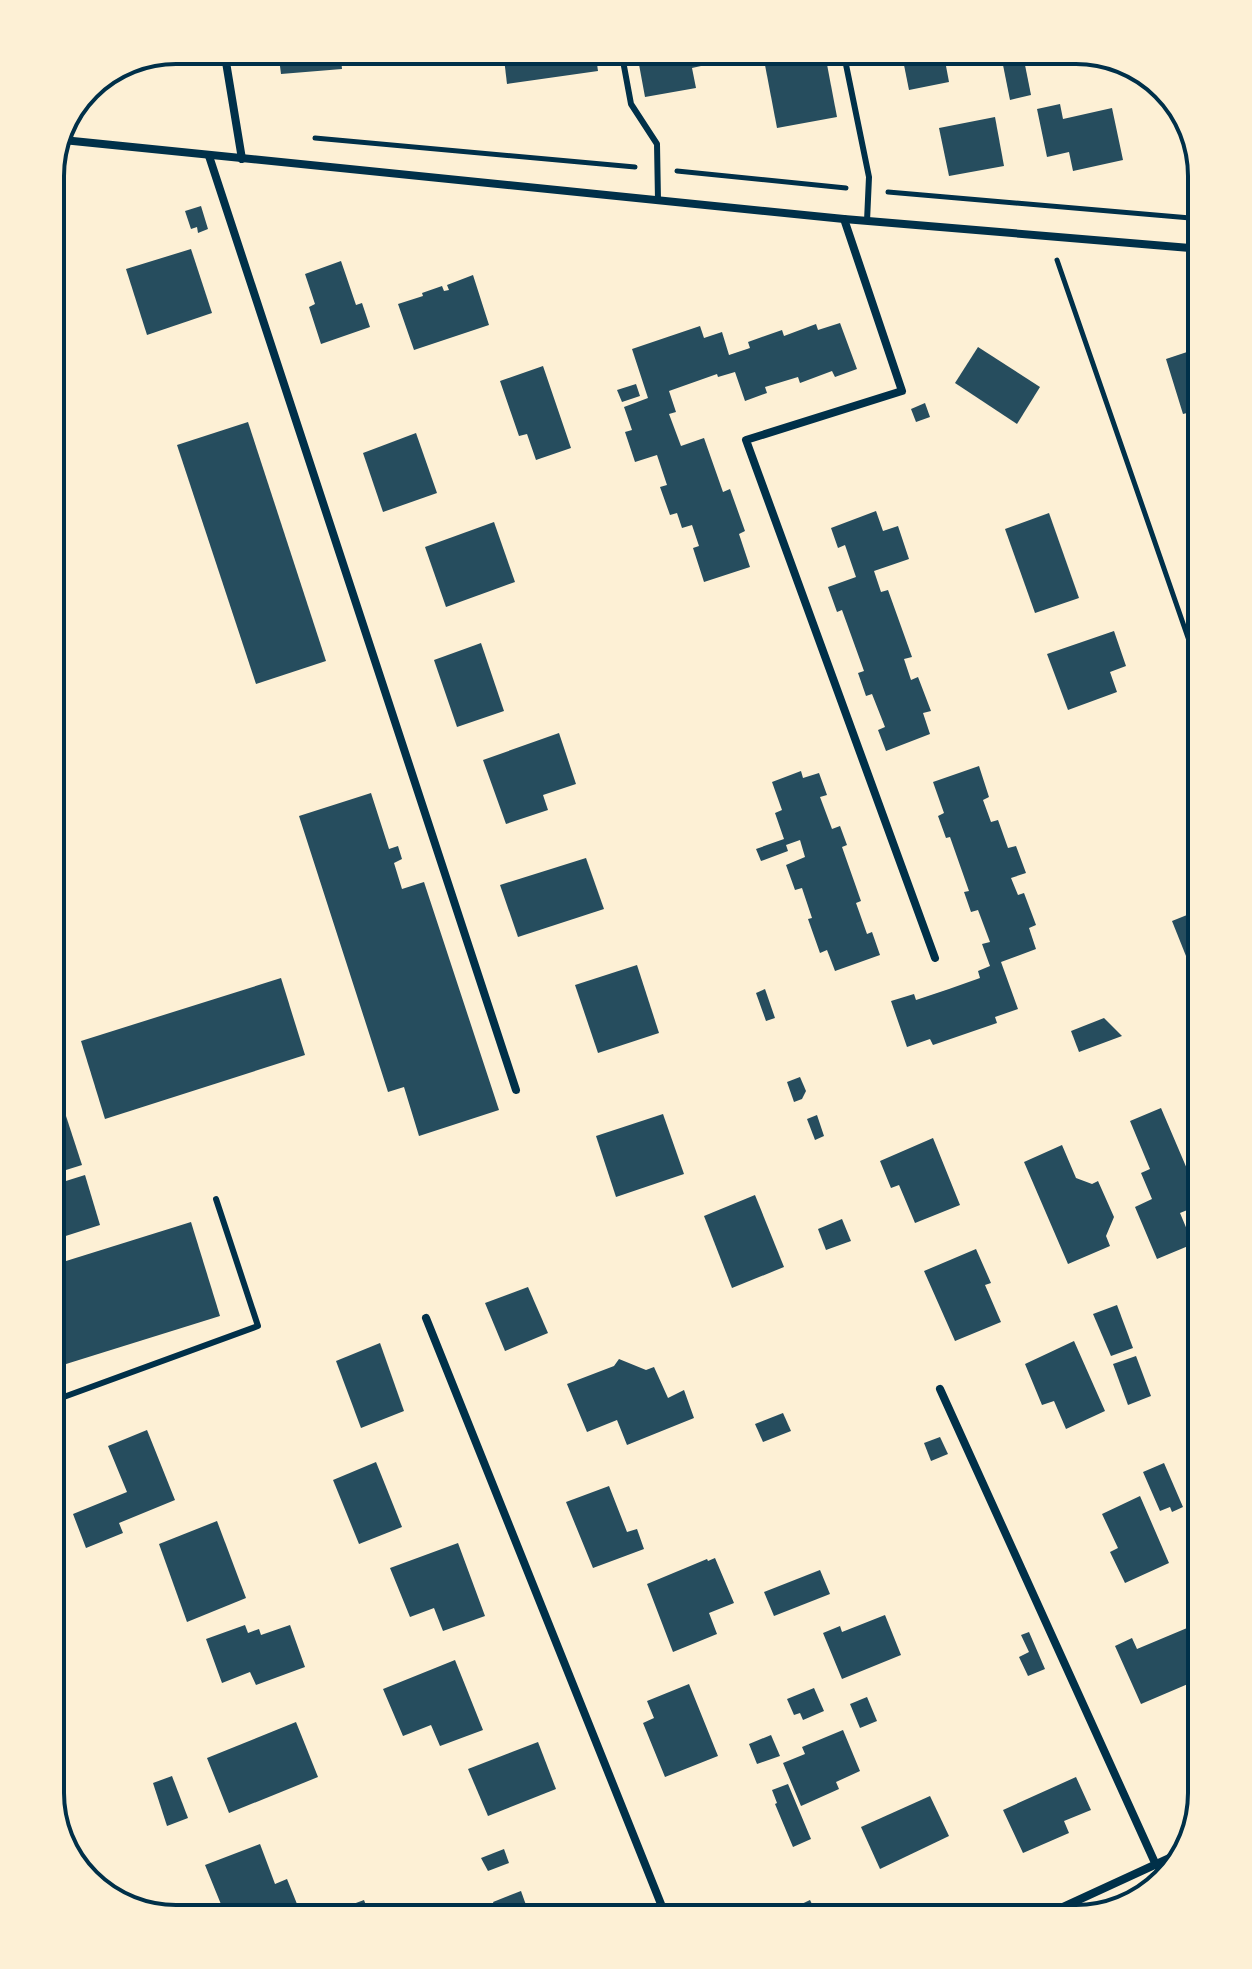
<svg xmlns="http://www.w3.org/2000/svg" width="1252" height="1969" font-family="'Fira Sans Condensed',sans-serif">
<style>
.building{fill:#264d5e}
.lines{fill:none;stroke-linecap:round;stroke-linejoin:round}
.path{stroke:#003049;stroke-width:5}
.service{stroke:#003049;stroke-width:6}
.minor{stroke:#003049;stroke-width:8}
.rim{fill:none;stroke:#003049;stroke-width:4}
</style>
<rect width="100%" height="100%" fill="#fdf0d5"/>
<g class="building">
<polygon points="278,50 340,50 342,69 281,74"/>
<polygon points="503,50 595,50 598,71 507,84"/>
<polygon points="650,50 698,50 701,66 692,68 696,88 645,97 638,59 652,57"/>
<polygon points="901,50 943,50 949,82 909,90"/>
<polygon points="1000,50 1022,50 1031,95 1010,100"/>
<polygon points="825,54 837,117 777,128 765,65"/>
<polygon points="1060,104 1063,119 1112,108 1123,160 1073,171 1069,152 1047,157 1037,109"/>
<polygon points="995,117 1004,166 949,176 939,128"/>
<polygon points="1190,126 1202,176 1202,180 1198,181 1186,127"/>
<polygon points="201,206 208,229 198,233 197,227 191,229 185,211"/>
<polygon points="191,249 212,313 147,335 126,269"/>
<polygon points="341,261 356,305 362,303 370,327 321,344 309,307 315,304 305,274"/>
<polygon points="473,275 489,325 414,350 398,304 423,296 422,293 442,286 444,291 449,290 447,285"/>
<polygon points="840,323 857,369 835,377 832,371 800,383 798,377 765,387 767,393 745,401 735,372 718,377 717,374 669,391 676,412 669,414 681,446 704,438 723,492 730,489 745,531 739,534 750,567 704,582 693,548 699,546 692,525 682,528 677,513 670,515 660,487 667,485 657,455 635,462 625,432 632,430 624,407 648,398 632,349 700,326 704,338 722,332 729,355 750,348 748,342 782,330 784,336 816,324 818,330"/>
<polygon points="978,347 1040,387 1017,424 955,383"/>
<polygon points="1202,347 1202,438 1196,440 1187,413 1183,414 1166,359"/>
<polygon points="543,366 571,448 536,460 527,434 519,436 500,381"/>
<polygon points="636,384 640,396 622,402 617,390"/>
<polygon points="925,403 930,417 916,422 911,409"/>
<polygon points="248,422 326,661 256,684 177,445"/>
<polygon points="416,433 437,493 383,512 363,453"/>
<polygon points="876,511 883,531 898,526 909,559 874,571 881,592 888,590 912,657 904,659 911,680 918,677 931,711 923,713 930,734 886,751 878,730 885,727 872,694 866,696 858,673 864,671 842,610 837,612 828,587 856,577 845,545 838,548 831,528"/>
<polygon points="1049,513 1079,598 1035,613 1005,529"/>
<polygon points="494,522 515,582 446,607 425,547"/>
<polygon points="1114,631 1126,666 1110,672 1117,692 1068,710 1047,654"/>
<polygon points="481,643 504,711 457,727 434,660"/>
<polygon points="559,733 576,784 543,795 548,810 506,824 483,760"/>
<polygon points="979,766 989,797 983,800 991,822 998,820 1008,848 1016,846 1026,873 1011,878 1018,895 1024,893 1036,925 1029,928 1036,949 1001,962 1018,1009 995,1017 997,1023 933,1045 930,1039 907,1047 891,1001 914,994 916,1000 949,989 980,978 978,971 990,966 982,944 990,942 978,910 971,912 964,892 969,891 950,837 946,838 938,816 944,813 933,782"/>
<polygon points="801,771 803,778 819,773 827,795 820,797 832,829 840,826 847,845 842,847 861,901 856,903 867,934 872,932 880,955 835,971 827,950 820,953 808,919 812,918 802,888 795,890 786,865 805,857 800,840 786,845 788,851 761,861 756,849 784,839 775,813 782,810 772,782"/>
<polygon points="371,793 389,849 398,846 402,859 394,863 402,889 424,882 499,1110 419,1136 404,1087 388,1092 299,816"/>
<polygon points="586,858 604,909 518,937 500,885"/>
<polygon points="1202,909 1202,978 1196,981 1172,921"/>
<polygon points="637,965 659,1033 598,1053 575,985"/>
<polygon points="281,978 305,1055 105,1119 81,1041"/>
<polygon points="765,989 775,1018 766,1021 756,993"/>
<polygon points="1104,1018 1122,1036 1079,1052 1071,1031"/>
<polygon points="50,1067 82,1165 50,1175"/>
<polygon points="800,1077 806,1091 802,1099 794,1102 787,1082"/>
<polygon points="1161,1108 1202,1204 1180,1213 1193,1244 1157,1259 1135,1207 1152,1199 1141,1173 1150,1169 1130,1121"/>
<polygon points="663,1114 684,1174 616,1197 596,1136"/>
<polygon points="817,1115 824,1136 815,1140 807,1119"/>
<polygon points="933,1138 960,1205 915,1223 899,1185 891,1188 880,1161"/>
<polygon points="1062,1145 1076,1178 1092,1184 1098,1181 1114,1217 1106,1236 1110,1246 1068,1264 1024,1162"/>
<polygon points="85,1175 100,1225 50,1241 50,1186"/>
<polygon points="755,1195 784,1267 732,1288 704,1216"/>
<polygon points="842,1219 851,1241 826,1250 818,1229"/>
<polygon points="191,1222 220,1316 50,1369 50,1266"/>
<polygon points="976,1249 991,1283 985,1285 1001,1322 955,1341 924,1271"/>
<polygon points="528,1287 548,1333 505,1351 485,1303"/>
<polygon points="1117,1305 1133,1348 1111,1356 1093,1314"/>
<polygon points="1074,1341 1105,1411 1066,1429 1054,1401 1042,1405 1025,1364"/>
<polygon points="380,1343 404,1411 361,1428 336,1361"/>
<polygon points="1136,1356 1151,1396 1128,1405 1113,1364"/>
<polygon points="619,1359 646,1370 654,1367 668,1398 684,1390 694,1418 627,1445 617,1420 587,1432 567,1384 614,1366"/>
<polygon points="783,1413 791,1431 763,1442 755,1424"/>
<polygon points="147,1430 175,1500 119,1523 123,1533 86,1548 73,1514 127,1492 108,1446"/>
<polygon points="940,1437 948,1454 931,1461 924,1443"/>
<polygon points="376,1462 402,1527 359,1544 333,1480"/>
<polygon points="1164,1463 1183,1507 1172,1512 1170,1507 1160,1511 1143,1472"/>
<polygon points="609,1486 627,1532 637,1529 644,1549 593,1568 566,1502"/>
<polygon points="1140,1496 1169,1563 1125,1583 1110,1552 1118,1548 1102,1514"/>
<polygon points="217,1521 246,1598 187,1622 159,1544"/>
<polygon points="458,1543 485,1616 443,1631 434,1608 410,1617 390,1568"/>
<polygon points="715,1558 734,1603 709,1613 717,1634 673,1652 647,1584 707,1559 708,1561"/>
<polygon points="820,1570 830,1594 774,1616 764,1592"/>
<polygon points="885,1615 901,1655 842,1679 823,1633 840,1626 842,1632"/>
<polygon points="1199,1623 1202,1630 1202,1678 1141,1704 1115,1646 1132,1638 1137,1649"/>
<polygon points="245,1625 248,1633 259,1629 261,1635 290,1625 305,1667 256,1685 250,1672 222,1683 206,1639"/>
<polygon points="1029,1632 1045,1669 1028,1676 1019,1657 1029,1652 1021,1635"/>
<polygon points="455,1660 483,1730 440,1746 431,1725 403,1736 383,1689"/>
<polygon points="689,1684 718,1756 665,1777 643,1723 654,1718 647,1701"/>
<polygon points="814,1688 824,1711 803,1720 800,1713 794,1715 787,1699"/>
<polygon points="867,1697 877,1721 860,1728 850,1704"/>
<polygon points="296,1722 318,1777 229,1813 207,1758"/>
<polygon points="843,1730 860,1771 836,1782 839,1789 801,1806 783,1763 805,1754 802,1747"/>
<polygon points="771,1735 780,1756 757,1764 749,1744"/>
<polygon points="538,1742 556,1789 488,1816 468,1769"/>
<polygon points="172,1776 188,1818 167,1826 153,1783"/>
<polygon points="1076,1777 1091,1810 1064,1821 1069,1833 1023,1853 1003,1810"/>
<polygon points="788,1784 811,1839 793,1847 775,1804 777,1803 772,1790"/>
<polygon points="930,1796 949,1836 880,1869 861,1827"/>
<polygon points="260,1844 275,1884 287,1879 303,1919 227,1919 205,1865"/>
<polygon points="504,1849 509,1863 488,1871 481,1858"/>
<polygon points="521,1891 531,1919 499,1919 493,1902"/>
<polygon points="364,1900 371,1919 350,1919 345,1907"/>
<polygon points="810,1900 819,1919 770,1919"/>
</g>
<g class="lines">
<g class="path">
<polyline points="315,138 635,167"/>
<polyline points="677,171 846,188"/>
<polyline points="888,192 1202,219"/>
<polyline points="1057,260 1202,678"/>
</g>
<g class="service">
<polyline points="621,50 631,104 657,144 658,200"/>
<polyline points="843,50 869,177 867,221"/>
<polyline points="50,1402 258,1326 216,1199"/>
</g>
<g class="minor">
<polyline points="224,50 242,159"/>
<polyline points="63,140 844,219 1202,249"/>
<polyline points="209,156 516,1090"/>
<polyline points="844,219 902,391 746,440 935,958"/>
<polyline points="426,1318 667,1919"/>
<polyline points="940,1389 1156,1865"/>
<polyline points="1037,1919 1187,1850"/>
</g>
</g>
<path d="M0 0H1252V1969H0ZM176 64H1076A112 112 0 0 1 1188 176V1793A112 112 0 0 1 1076 1905H176A112 112 0 0 1 64 1793V176A112 112 0 0 1 176 64Z" fill="#fdf0d5" fill-rule="evenodd"/>
<path class="rim" d="M176 64H1076A112 112 0 0 1 1188 176V1793A112 112 0 0 1 1076 1905H176A112 112 0 0 1 64 1793V176A112 112 0 0 1 176 64Z"/>
</svg>
